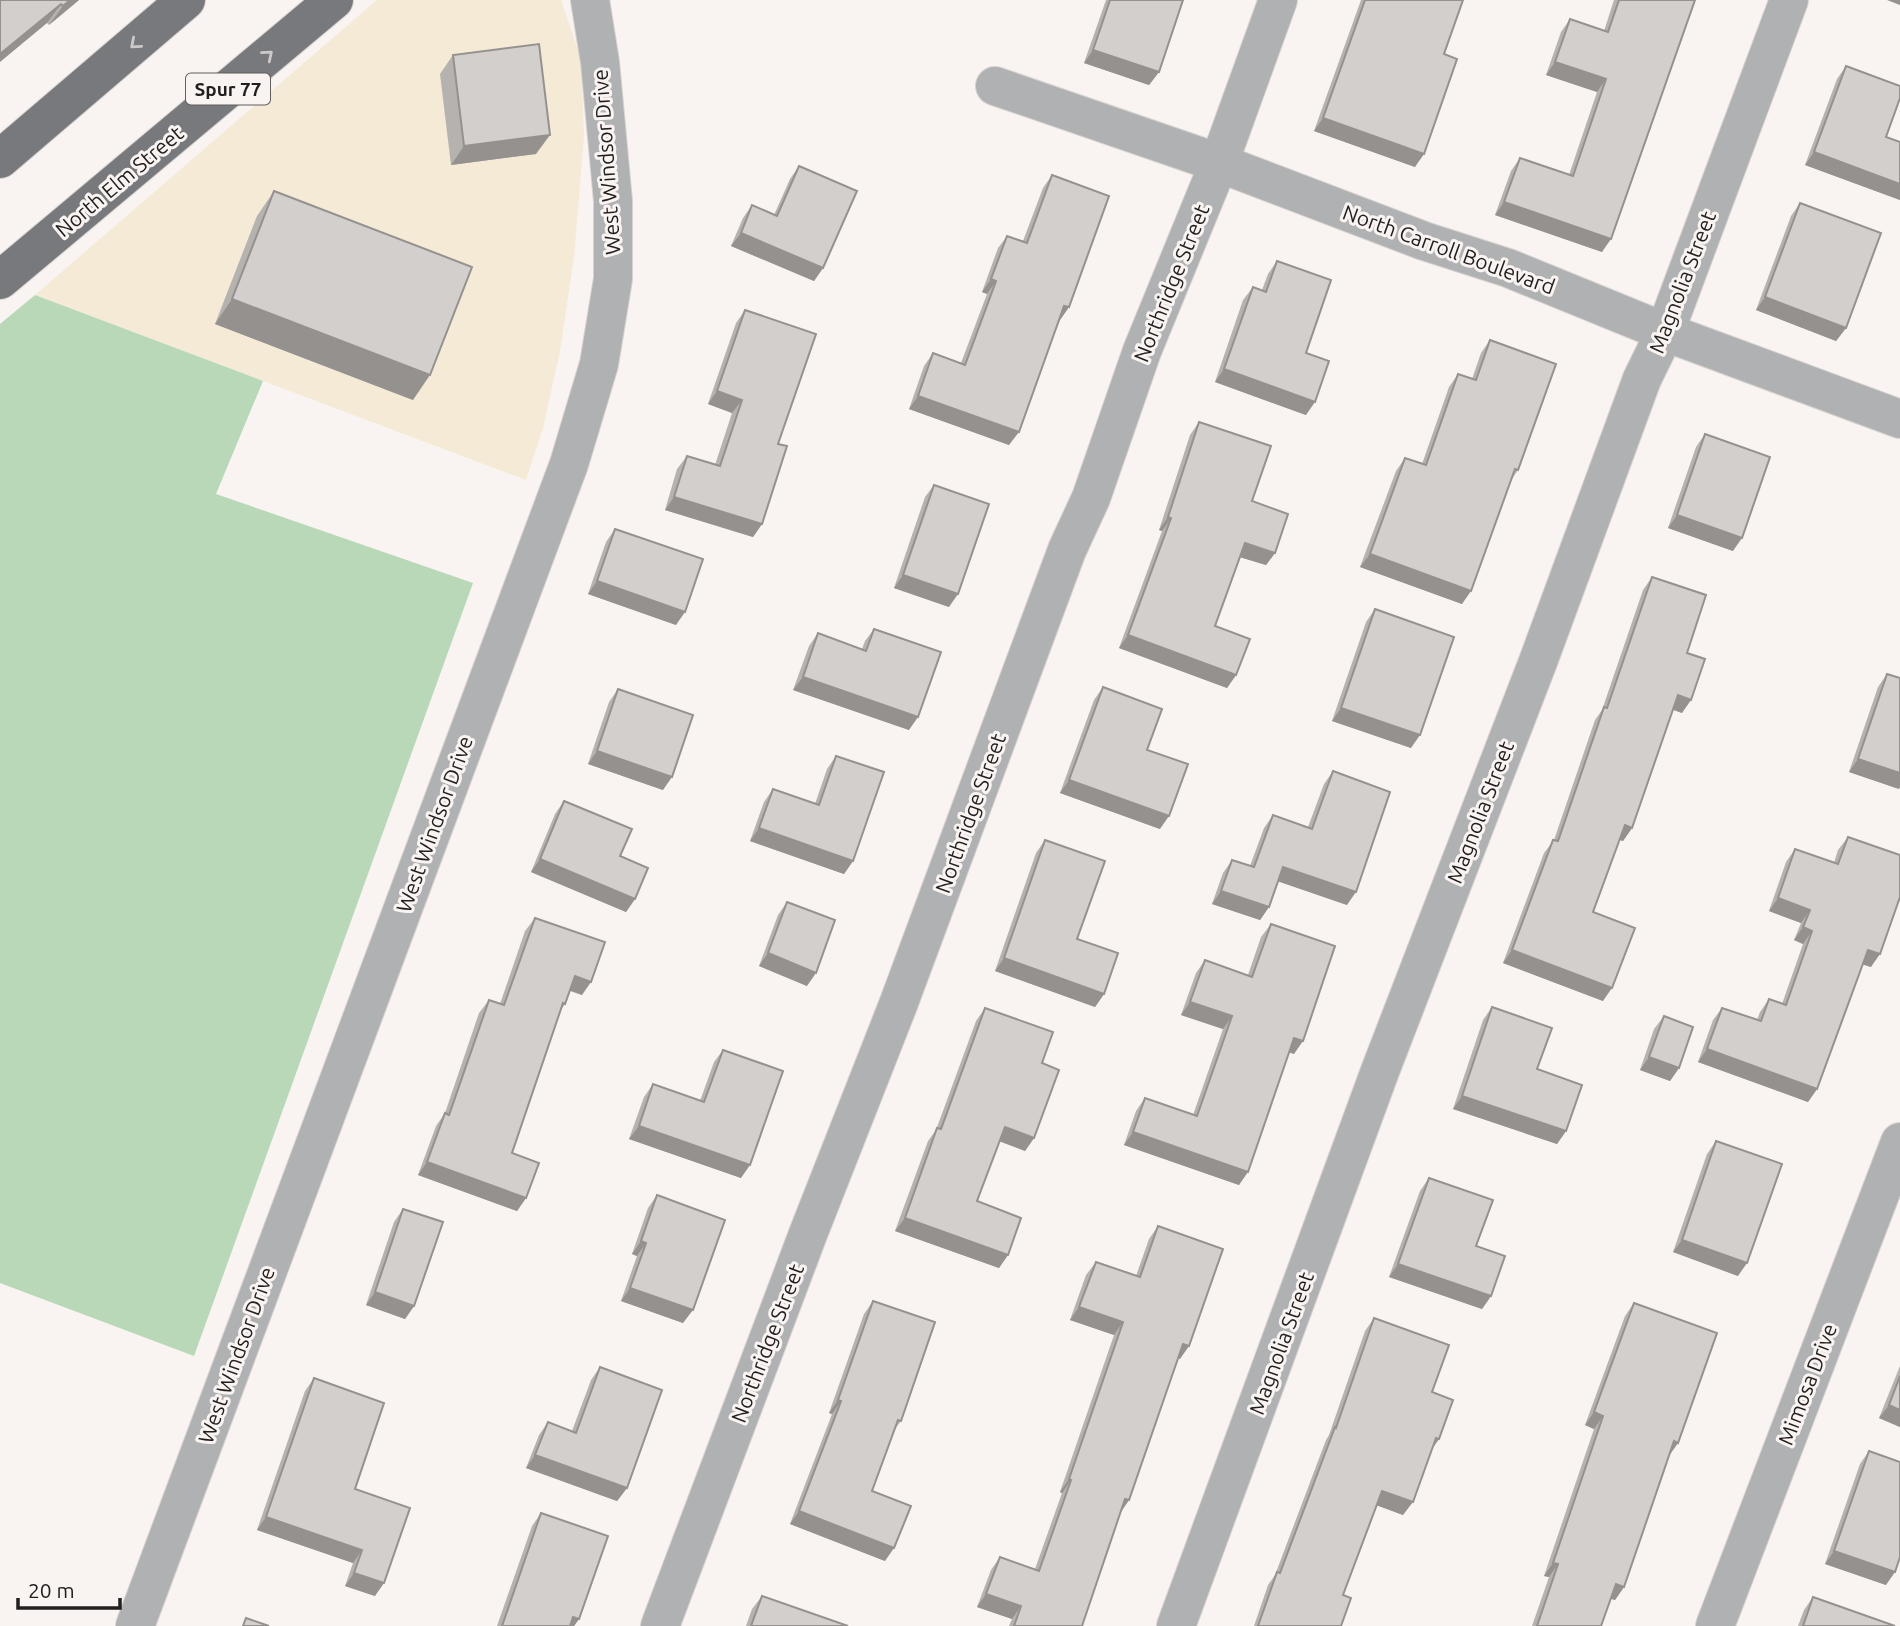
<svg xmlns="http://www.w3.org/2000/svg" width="1900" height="1626" font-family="Ubuntu,sans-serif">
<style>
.commercial{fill:#f4ead5}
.grass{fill:#b8d8b8}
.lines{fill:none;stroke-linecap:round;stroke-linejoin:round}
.minor-casing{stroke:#d6d2cf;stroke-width:40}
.tertiary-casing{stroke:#d6d2cf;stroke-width:40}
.primary-casing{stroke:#d6d2cf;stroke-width:40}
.minor{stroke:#b0b1b3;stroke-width:38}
.tertiary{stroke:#b0b1b3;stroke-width:38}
.primary{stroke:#77797c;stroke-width:38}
.wall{fill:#b5b2af}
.shaded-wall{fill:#94918f}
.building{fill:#d3cfcc;stroke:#94918f;stroke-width:2}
.oneway{stroke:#ccc9c8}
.labels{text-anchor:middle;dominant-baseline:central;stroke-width:6;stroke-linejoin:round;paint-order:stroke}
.shield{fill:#f9f4f1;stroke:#615e5d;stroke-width:2}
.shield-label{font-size:19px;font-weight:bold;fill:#201e1e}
.street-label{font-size:21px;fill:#201e1e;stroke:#f9f4f1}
</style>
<rect width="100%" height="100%" fill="#f9f4f1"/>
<polygon class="commercial" points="377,0 561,0 581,59 584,136 574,257 560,351 543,428 526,480 35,295"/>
<polygon class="grass" points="35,295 263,381 216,494 473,583 194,1356 0,1283 0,324"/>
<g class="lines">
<defs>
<g id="minor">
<polyline points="995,86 1219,163 1424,241 1508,268 1665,332 1900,419"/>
<polyline points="660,1626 808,1234 898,1005 1067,550 1091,498 1142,351 1219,163 1278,0"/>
<polyline points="1176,1626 1380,1071 1539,659 1642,379 1665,332 1789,0"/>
<polyline points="1715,1626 1900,1142"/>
</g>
<polyline id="tertiary" points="135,1626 569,464 599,364 613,279 613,201 600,62 590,0"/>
<g id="primary">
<polyline points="0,159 186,0"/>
<polyline points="0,280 334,0"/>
</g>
</defs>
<use href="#minor" class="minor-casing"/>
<use href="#tertiary" class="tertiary-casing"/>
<use href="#primary" class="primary-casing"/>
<use href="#minor" class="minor"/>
<use href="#tertiary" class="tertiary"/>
<use href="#primary" class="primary"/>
</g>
<g class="wall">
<polygon points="0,0 79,0 49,25 47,23"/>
<polygon points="1106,0 1183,0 1159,72 1149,85 1084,63"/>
<polygon points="1361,0 1463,0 1444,54 1415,167 1314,131"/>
<polygon points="1614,0 1695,0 1602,252 1495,215 1511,171 1520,158 1569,175 1597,92 1546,75 1561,32 1570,19 1604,31"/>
<polygon points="453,55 536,154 451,165 440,74"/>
<polygon points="1846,66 1886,137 1900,142 1900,200 1805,165 1837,79"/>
<polygon points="799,166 823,268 814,281 731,246 743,218 752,205 774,215 790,179"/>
<polygon points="1052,175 1069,307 1060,320 1009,445 909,409 924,366 933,353 961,363 987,294 982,292 998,248 1007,236 1023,241 1043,188"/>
<polygon points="274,191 413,400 215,324 257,216"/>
<polygon points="1800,203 1846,328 1836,341 1756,310 1791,216"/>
<polygon points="1277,261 1306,353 1306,415 1215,382 1243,300 1253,287 1262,290 1268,274"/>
<polygon points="745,310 778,444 762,524 753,537 665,510 677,469 687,456 715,465 732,413 708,404 736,323"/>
<polygon points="1490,340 1518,470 1512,479 1462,604 1360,567 1396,471 1405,458 1422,464 1449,387 1458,374 1472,379 1481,353"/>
<polygon points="1199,422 1252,501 1275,553 1266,565 1240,557 1215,626 1236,675 1227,688 1119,648 1162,531 1159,530 1190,435"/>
<polygon points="1705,434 1733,551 1668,528 1696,447"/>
<polygon points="934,485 949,607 894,588 925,497"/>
<polygon points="615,529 676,625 588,594 606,542"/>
<polygon points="1652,577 1687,653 1682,713 1673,710 1632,828 1623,841 1619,840 1593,912 1603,1001 1503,963 1544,853 1554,840 1595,720 1602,710 1643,590"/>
<polygon points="1375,609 1411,748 1332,721 1366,622"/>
<polygon points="874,629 909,730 793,690 809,646 818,633 862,649 865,641"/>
<polygon points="1887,674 1899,789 1849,772 1878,687"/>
<polygon points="1103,687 1147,750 1160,829 1060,793 1094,700"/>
<polygon points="618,689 663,790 588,764 609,702"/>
<polygon points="836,756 853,861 844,874 750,841 764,802 773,789 815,804 827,769"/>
<polygon points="1333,771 1347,905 1278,881 1269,907 1260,920 1212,904 1223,873 1232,860 1250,866 1264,828 1273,815 1308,827 1324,784"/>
<polygon points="564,801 620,856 635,899 626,912 531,872 555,814"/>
<polygon points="1848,837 1871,967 1862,964 1817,1089 1808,1102 1698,1062 1713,1020 1722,1008 1757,1020 1760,1012 1769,999 1782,1004 1803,944 1794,940 1801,923 1769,911 1786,862 1795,849 1834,863 1838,850"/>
<polygon points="1045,840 1077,939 1104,994 1095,1007 995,971 1036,853"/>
<polygon points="787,902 807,986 759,966 778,915"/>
<polygon points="535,918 582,995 570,991 565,1004 561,1010 512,1153 526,1198 517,1211 418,1175 436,1126 445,1113 479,1013 489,1000 500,1004 525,931"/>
<polygon points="1271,924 1294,1054 1289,1052 1239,1185 1124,1145 1136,1111 1145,1098 1193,1115 1223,1029 1181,1015 1196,973 1205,960 1248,975 1261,937"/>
<polygon points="1492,1007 1537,1069 1566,1131 1557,1144 1453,1109 1483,1020"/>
<polygon points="985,1008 1042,1063 1034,1138 1025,1151 999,1141 977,1201 1008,1255 999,1268 895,1231 928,1141 936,1130 976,1021"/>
<polygon points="1664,1016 1679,1068 1670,1081 1640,1070 1654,1029"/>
<polygon points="723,1050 741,1178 629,1139 644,1097 653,1084 700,1101 714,1062"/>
<polygon points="1716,1141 1738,1276 1673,1252 1707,1154"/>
<polygon points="1429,1178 1476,1246 1491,1296 1482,1309 1389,1277 1420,1191"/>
<polygon points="657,1195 683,1323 621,1301 637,1256 632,1254 648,1208"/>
<polygon points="403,1209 414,1306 405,1319 366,1305 394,1222"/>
<polygon points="1158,1226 1180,1359 1178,1358 1129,1500 1121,1512 1078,1626 1009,1626 1012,1619 977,1607 991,1570 1000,1557 1035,1569 1062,1493 1060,1492 1114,1335 1070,1320 1086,1275 1096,1262 1136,1276 1149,1239"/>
<polygon points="873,1301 901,1421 894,1430 872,1491 885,1561 790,1524 832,1414 829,1413 864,1314"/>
<polygon points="1634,1303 1678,1443 1669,1454 1624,1587 1615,1600 1611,1599 1601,1626 1532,1626 1549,1577 1544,1576 1594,1429 1585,1425 1625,1316"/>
<polygon points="1374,1318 1432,1392 1431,1450 1403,1515 1377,1505 1343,1595 1341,1626 1254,1626 1268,1585 1275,1575 1326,1440 1329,1435 1365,1331"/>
<polygon points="1900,1366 1900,1427 1879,1418"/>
<polygon points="600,1367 627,1488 617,1501 526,1468 539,1435 548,1422 572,1431 591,1380"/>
<polygon points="314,1378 355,1489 375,1596 345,1586 353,1563 257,1530 305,1391"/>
<polygon points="1869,1451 1886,1585 1825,1564 1860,1464"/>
<polygon points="541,1513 579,1619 574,1626 497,1626 532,1526"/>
<polygon points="762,1596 848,1626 746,1626 752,1609"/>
<polygon points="1813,1597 1895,1626 1798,1626 1804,1610"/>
</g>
<g class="shaded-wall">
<polygon points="70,0 79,0 49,25 63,6"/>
<polygon points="1887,0 1900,0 1900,5"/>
<polygon points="61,4 47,23 0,62 0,54"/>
<polygon points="1093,50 1159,72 1149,85 1084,63"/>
<polygon points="1555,62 1606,79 1597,92 1546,75"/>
<polygon points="1323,118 1424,154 1415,167 1314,131"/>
<polygon points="550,135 536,154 451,165 464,146"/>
<polygon points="1814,152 1900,184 1900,200 1805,165"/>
<polygon points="1504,202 1611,239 1602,252 1495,215"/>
<polygon points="741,233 823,268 814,281 731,246"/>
<polygon points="991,279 996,281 987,294 982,292"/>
<polygon points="1765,297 1846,328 1836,341 1756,310"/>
<polygon points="232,299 430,375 413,400 215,324"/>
<polygon points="1064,306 1069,307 1060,320"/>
<polygon points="1224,369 1315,402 1306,415 1215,382"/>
<polygon points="717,391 742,400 732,413 708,404"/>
<polygon points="918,396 1019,432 1009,445 909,409"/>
<polygon points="674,497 762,524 753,537 665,510"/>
<polygon points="1677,515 1742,538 1733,551 1668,528"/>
<polygon points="1168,517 1171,518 1162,531 1159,530"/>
<polygon points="1245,543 1275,553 1266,565 1236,556"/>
<polygon points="1370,554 1471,591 1462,604 1360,567"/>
<polygon points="903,575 958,594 949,607 894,588"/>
<polygon points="597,581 685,612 676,625 588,594"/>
<polygon points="1128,635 1236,675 1227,688 1119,648"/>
<polygon points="803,677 918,717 909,730 793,690"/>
<polygon points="1678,695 1691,700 1682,713 1669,708"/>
<polygon points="1341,708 1420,735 1411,748 1332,721"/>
<polygon points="597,751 672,777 663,790 588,764"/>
<polygon points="1858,759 1900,773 1900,787 1899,789 1849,772"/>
<polygon points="1069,780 1169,816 1160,829 1060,793"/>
<polygon points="1625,825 1632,828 1623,841 1615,838"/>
<polygon points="759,828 853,861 844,874 750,841"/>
<polygon points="540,859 635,899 626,912 531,872"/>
<polygon points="1283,867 1356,892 1347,905 1274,880"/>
<polygon points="1221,891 1269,907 1260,920 1212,904"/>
<polygon points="1778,898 1810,910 1801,923 1769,911"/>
<polygon points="1803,927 1812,931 1803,944 1794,940"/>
<polygon points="1512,950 1612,988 1603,1001 1503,963"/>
<polygon points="1868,950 1880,954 1871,967 1858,963"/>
<polygon points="768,953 816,973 807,986 759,966"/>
<polygon points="1004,958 1104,994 1095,1007 995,971"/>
<polygon points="575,976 591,982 582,995 566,989"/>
<polygon points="1190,1002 1232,1016 1223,1029 1181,1015"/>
<polygon points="1294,1038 1303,1041 1294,1054 1285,1051"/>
<polygon points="1707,1049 1817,1089 1808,1102 1698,1062"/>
<polygon points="1649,1057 1679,1068 1670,1081 1640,1070"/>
<polygon points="1462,1096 1566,1131 1557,1144 1453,1109"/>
<polygon points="639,1126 750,1165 741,1178 629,1139"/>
<polygon points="1005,1127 1034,1138 1025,1151 996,1140"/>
<polygon points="1133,1132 1248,1172 1239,1185 1124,1145"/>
<polygon points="427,1162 526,1198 517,1211 418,1175"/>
<polygon points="905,1218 1008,1255 999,1268 895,1231"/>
<polygon points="1682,1240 1747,1263 1738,1276 1673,1252"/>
<polygon points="641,1241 646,1243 637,1256 632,1254"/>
<polygon points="1398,1264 1491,1296 1482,1309 1389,1277"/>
<polygon points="630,1288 693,1310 683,1323 621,1301"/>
<polygon points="375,1292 414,1306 405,1319 366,1305"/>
<polygon points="1079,1307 1123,1322 1114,1335 1070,1320"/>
<polygon points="1183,1344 1189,1346 1180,1359 1174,1356"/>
<polygon points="838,1400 841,1401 832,1414 829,1413"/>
<polygon points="1889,1405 1900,1410 1900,1427 1879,1418"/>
<polygon points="1594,1412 1603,1416 1594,1429 1585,1425"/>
<polygon points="1436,1438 1439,1439 1430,1452"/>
<polygon points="1674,1441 1678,1443 1669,1456"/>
<polygon points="535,1455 627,1488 617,1501 526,1468"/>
<polygon points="1069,1479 1071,1480 1062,1493 1060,1492"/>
<polygon points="1382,1491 1413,1502 1403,1515 1373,1504"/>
<polygon points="1125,1499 1129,1500 1120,1513"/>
<polygon points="799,1511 894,1548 885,1561 790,1524"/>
<polygon points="266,1517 362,1550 353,1563 257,1530"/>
<polygon points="1834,1551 1895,1572 1886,1585 1825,1564"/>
<polygon points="1553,1563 1558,1564 1549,1577 1544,1576"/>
<polygon points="354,1573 384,1583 375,1596 345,1586"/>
<polygon points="1616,1584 1624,1587 1615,1600 1607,1597"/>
<polygon points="986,1594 1021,1606 1012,1619 977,1607"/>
<polygon points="573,1617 579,1619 574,1626 566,1626"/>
</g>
<g class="building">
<polygon points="0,0 70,0 63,6 61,4 0,54"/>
<polygon points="1110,0 1183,0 1159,72 1093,50"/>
<polygon points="1365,0 1463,0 1444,54 1457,59 1424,154 1323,118"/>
<polygon points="1619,0 1695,0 1611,239 1504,202 1520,158 1573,176 1606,79 1555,62 1570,19 1608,32"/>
<polygon points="539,44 550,135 464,146 453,55"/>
<polygon points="1846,66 1900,86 1900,98 1886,137 1900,142 1900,184 1814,152"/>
<polygon points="799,166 857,191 823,268 741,233 752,205 777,216"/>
<polygon points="1052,175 1109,196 1069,307 1064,306 1019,432 918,396 933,353 965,365 996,281 991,279 1007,236 1027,243"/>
<polygon points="274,191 472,267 430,375 232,299"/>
<polygon points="1800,203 1881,233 1846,328 1765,297"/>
<polygon points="1277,261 1331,280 1306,353 1329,361 1315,402 1224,369 1253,287 1266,292"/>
<polygon points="745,310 816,334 778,444 787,446 762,524 674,497 687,456 720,466 742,400 717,391"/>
<polygon points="1490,340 1556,364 1518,470 1515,469 1471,591 1370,554 1405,458 1426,465 1458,374 1476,380"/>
<polygon points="1199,422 1271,446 1252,501 1288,514 1275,553 1245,543 1215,626 1250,639 1236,675 1128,635 1171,518 1168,517"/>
<polygon points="1705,434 1770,457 1742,538 1677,515"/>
<polygon points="934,485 989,504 958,594 903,575"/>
<polygon points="615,529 703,559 685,612 597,581"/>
<polygon points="1652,577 1706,595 1687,653 1705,659 1691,700 1678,695 1632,828 1625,825 1593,912 1635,928 1612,988 1512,950 1553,840 1558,841 1604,707 1607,708"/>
<polygon points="1375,609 1454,637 1420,735 1341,708"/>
<polygon points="874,629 941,652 918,717 803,677 818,633 866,651"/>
<polygon points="1887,674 1900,678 1900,773 1858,759"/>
<polygon points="1103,687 1162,709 1147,750 1188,764 1169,816 1069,780"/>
<polygon points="618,689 693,715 672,777 597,751"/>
<polygon points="836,756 884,772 853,861 759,828 773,789 819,805"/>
<polygon points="1333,771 1390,792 1356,892 1283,867 1269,907 1221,891 1232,860 1254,867 1273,815 1312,829"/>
<polygon points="564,801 632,829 620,856 648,868 635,899 540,859"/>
<polygon points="1848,837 1900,855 1900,897 1880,954 1868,950 1817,1089 1707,1049 1722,1008 1761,1021 1769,999 1786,1005 1812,931 1803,927 1810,910 1778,898 1795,849 1838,864"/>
<polygon points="1045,840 1105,861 1077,939 1118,953 1104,994 1004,958"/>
<polygon points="787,902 835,920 816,973 768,953"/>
<polygon points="535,918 605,942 591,982 575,976 565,1004 563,1003 512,1153 539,1163 526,1198 427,1162 445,1113 449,1115 489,1000 504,1005"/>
<polygon points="1271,924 1335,946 1303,1041 1294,1038 1248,1172 1133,1132 1145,1098 1197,1116 1232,1016 1190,1002 1205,960 1252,977"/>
<polygon points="1492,1007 1552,1028 1537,1069 1582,1085 1566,1131 1462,1096"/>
<polygon points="985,1008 1053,1032 1042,1063 1059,1070 1034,1138 1005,1127 977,1201 1021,1218 1008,1255 905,1218 937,1128 941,1129"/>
<polygon points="1664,1016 1693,1027 1679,1068 1649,1057"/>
<polygon points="723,1050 783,1071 750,1165 639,1126 653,1084 704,1102"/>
<polygon points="1716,1141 1782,1164 1747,1263 1682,1240"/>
<polygon points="1429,1178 1493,1200 1476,1246 1505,1256 1491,1296 1398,1264"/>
<polygon points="657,1195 725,1220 693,1310 630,1288 646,1243 641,1241"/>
<polygon points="403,1209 443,1222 414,1306 375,1292"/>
<polygon points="1158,1226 1223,1249 1189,1346 1183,1344 1129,1500 1125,1499 1082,1626 1014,1626 1021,1606 986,1594 1000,1557 1039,1571 1071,1480 1069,1479 1123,1322 1079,1307 1096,1262 1140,1277"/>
<polygon points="873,1301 935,1322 901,1421 898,1420 872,1491 911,1506 894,1548 799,1511 841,1401 838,1400"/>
<polygon points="1634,1303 1717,1333 1678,1443 1674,1441 1624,1587 1616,1584 1601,1626 1537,1626 1558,1564 1553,1563 1603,1416 1594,1412"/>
<polygon points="1374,1318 1449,1345 1432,1392 1453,1400 1439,1439 1436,1438 1413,1502 1382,1491 1343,1595 1351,1598 1341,1626 1258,1626 1277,1572 1280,1573 1335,1427 1336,1428"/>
<polygon points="600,1367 662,1390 627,1488 535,1455 548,1422 576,1433"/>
<polygon points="1900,1376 1900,1410 1889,1405"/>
<polygon points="314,1378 384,1403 355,1489 410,1508 384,1583 354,1573 362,1550 266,1517"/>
<polygon points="1869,1451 1900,1462 1900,1557 1895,1572 1834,1551"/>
<polygon points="541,1513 608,1536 579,1619 573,1617 570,1626 502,1626"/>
<polygon points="762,1596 848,1626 751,1626"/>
<polygon points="1813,1597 1895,1626 1803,1626"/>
<polygon points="246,1618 269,1626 243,1626"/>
</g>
<defs><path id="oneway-chevron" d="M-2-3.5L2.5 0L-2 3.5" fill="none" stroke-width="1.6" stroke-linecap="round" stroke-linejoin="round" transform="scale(1.75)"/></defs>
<g class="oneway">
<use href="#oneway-chevron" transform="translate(135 44) rotate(139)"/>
<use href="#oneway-chevron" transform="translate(268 55) rotate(-40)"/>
</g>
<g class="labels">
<rect class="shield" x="186" y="73.5" width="84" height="31" rx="5"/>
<g class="shield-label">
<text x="228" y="89">Spur 77</text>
</g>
<g class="street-label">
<text transform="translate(606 162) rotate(-94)">West Windsor Drive</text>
<text transform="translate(119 181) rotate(-40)">North Elm Street</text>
<text transform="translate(1449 249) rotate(20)">North Carroll Boulevard</text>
<text transform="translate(1682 282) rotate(-69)">Magnolia Street</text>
<text transform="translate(1171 283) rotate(-68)">Northridge Street</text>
<text transform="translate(1480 812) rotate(-69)">Magnolia Street</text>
<text transform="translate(970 813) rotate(-70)">Northridge Street</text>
<text transform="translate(434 824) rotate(-70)">West Windsor Drive</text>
<text transform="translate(767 1343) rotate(-69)">Northridge Street</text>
<text transform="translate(1281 1343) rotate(-70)">Magnolia Street</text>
<text transform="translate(236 1355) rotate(-70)">West Windsor Drive</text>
<text transform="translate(1807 1384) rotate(-69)">Mimosa Drive</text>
</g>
</g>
<path d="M18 1598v10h102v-10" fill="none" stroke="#201e1e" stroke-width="3.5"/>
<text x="28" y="1598" font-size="21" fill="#201e1e" stroke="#f9f4f1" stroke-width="5" paint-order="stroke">20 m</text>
</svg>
